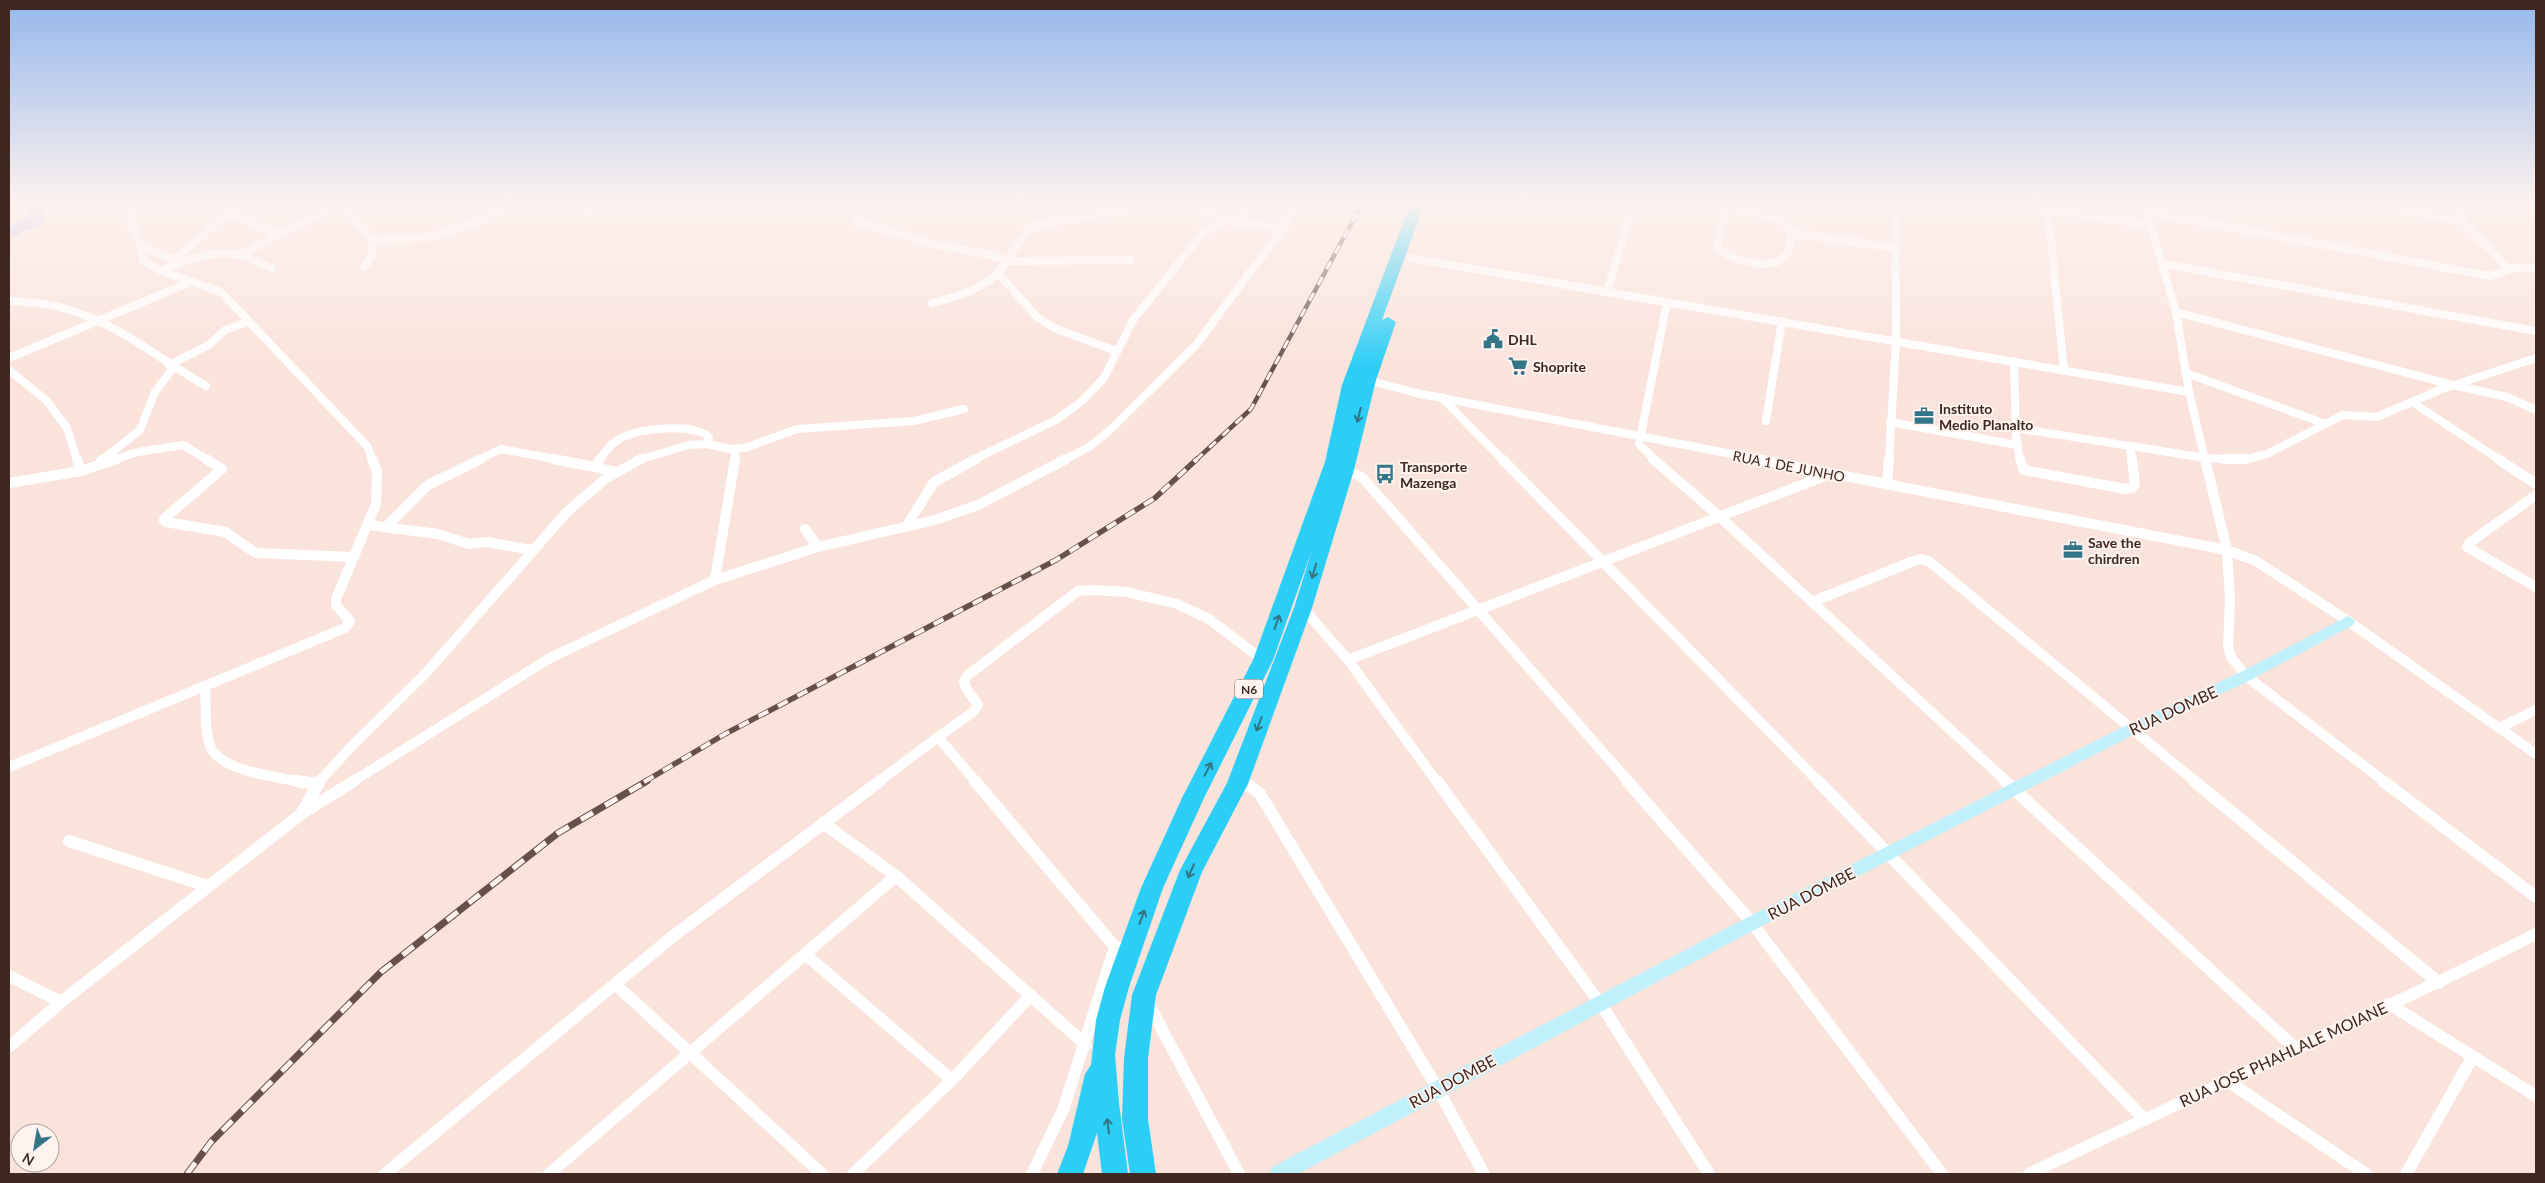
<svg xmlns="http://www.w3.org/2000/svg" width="2545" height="1183" font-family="Lato,sans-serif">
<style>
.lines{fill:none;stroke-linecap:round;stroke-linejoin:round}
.river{fill:#babff1;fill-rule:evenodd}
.street-far2{stroke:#fff;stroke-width:8}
.street-far1{stroke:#fff;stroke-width:10}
.street{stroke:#fff;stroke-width:12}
.secondary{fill:#bff0fc;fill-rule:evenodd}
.highway{fill:#2bcef6;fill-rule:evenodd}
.rail-far2-casing{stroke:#665049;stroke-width:4.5}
.rail-far1-casing{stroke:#665049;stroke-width:5.5}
.rail-casing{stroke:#665049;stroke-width:7}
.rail-far2{stroke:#fff3ef;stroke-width:3;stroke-dasharray:9;stroke-linecap:butt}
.rail-far1{stroke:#fff3ef;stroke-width:4;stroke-dasharray:11;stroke-linecap:butt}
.rail{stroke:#fff3ef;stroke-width:5;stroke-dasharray:14;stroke-linecap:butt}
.oneway{stroke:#357381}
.labels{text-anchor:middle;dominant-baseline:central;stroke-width:4;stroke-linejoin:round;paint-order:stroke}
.shield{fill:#fff3ef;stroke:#78655f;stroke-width:1}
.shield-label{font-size:12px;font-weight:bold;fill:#3e2821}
.poi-label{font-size:14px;font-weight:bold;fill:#3e2821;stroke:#fff3ef;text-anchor:start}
.street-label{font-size:14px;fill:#3e2821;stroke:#fff3ef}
.near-street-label{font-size:16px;fill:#3e2821;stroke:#fff3ef}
</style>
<rect width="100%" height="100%" fill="#fae3db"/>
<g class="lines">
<polygon class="river" points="31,202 47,202 42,224 9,238 9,227 28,217"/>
<g class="street-far2">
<polyline points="132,202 131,223 142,247 143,260 161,271 221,292 367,446 373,460"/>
<polyline points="571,202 587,211 608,202"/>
<polyline points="775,202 780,207"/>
<path d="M1679,202L1746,211L1782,220C1789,225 1791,232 1791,240C1788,278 1739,262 1718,250L1717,244L1727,209"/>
<polyline points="1993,202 2151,225"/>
<polyline points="2148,202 2151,225 2176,312 2189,392 2205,460"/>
<polyline points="2362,202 2462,221"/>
<polyline points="2459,202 2462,221 2508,268"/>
<polyline points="338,205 372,239 372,255 364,267"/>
<polyline points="2048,210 2064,370"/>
<polyline points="2149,212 2490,276 2517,267 2536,268"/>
<polyline points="233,213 276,234"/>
<polyline points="855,221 933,244 987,254 1008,261 1130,260"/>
<polyline points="1792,233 1896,248"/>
<polyline points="372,239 431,237 471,224 516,202"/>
<polyline points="142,247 180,262"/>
<polyline points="240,255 343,202"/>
<polyline points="1410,258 2189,392"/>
<polyline points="175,259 217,222 251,202"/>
<polyline points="2164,264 2536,331"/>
<path d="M161,271C186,259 215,249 243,256C253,258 262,264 272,268"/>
<polyline points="998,273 1037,317 1054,328 1116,351"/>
<polyline points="1607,292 1634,202"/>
<path d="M9,301C28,302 47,303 66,309C117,323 161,360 206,386"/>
<path d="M932,303C958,296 987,289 1004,266C1015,251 1021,234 1038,224L1162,204L1184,205L1227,220L1283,228"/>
<polyline points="2176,312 2453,385 2507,397 2536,410"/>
<polyline points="9,358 193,281"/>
<polyline points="2014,361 2016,436 2020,460"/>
<polyline points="169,365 209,345 225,330 248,322"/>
<polyline points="9,370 47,401 67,428 77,460"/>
<polyline points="2186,373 2323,423"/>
<polyline points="1364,379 1416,393 1763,460"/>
<polyline points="1441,397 1503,460"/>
<polyline points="2412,402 2500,460"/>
<polyline points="1766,421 1782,321"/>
<polyline points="1890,422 2017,445"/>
<polyline points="2016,428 2206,458 2243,460 2267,454 2343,415 2377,417 2442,389 2536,358"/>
<polyline points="2130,446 2132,460"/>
<polyline points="102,460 140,430 155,392 173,368"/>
<polyline points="113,460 138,452 183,445 208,460"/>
<polyline points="478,460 501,449 560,460"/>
<path d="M599,460C605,452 612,442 621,438C641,428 692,423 709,437L707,444"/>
<polyline points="638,460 689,445 707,444 730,449 745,448 797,429 914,421 964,409"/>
<polyline points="734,460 736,450"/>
<polyline points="973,460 1056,420 1082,401 1104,378 1133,320 1202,234 1253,207 1257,202"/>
<polyline points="1064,460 1089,447 1109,431 1196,345 1283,228 1294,202"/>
<polyline points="1655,460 1639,444 1667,302"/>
<polyline points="1889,460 1896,340 1895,202"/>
</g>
<g class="street-far1">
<polyline points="77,459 81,471"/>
<polyline points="206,459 222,469 166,517 164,520 166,522 225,532 256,553 354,557"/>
<polyline points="553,459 595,467"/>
<polyline points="600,459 595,467 616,472"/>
<polyline points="1502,459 1819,782"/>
<polyline points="1653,459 1720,517 2007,782"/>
<polyline points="1757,459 2227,550 2256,561 2348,621 2536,754"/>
<polyline points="2020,459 2024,470 2125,489 2132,488 2135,484 2132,459"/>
<polyline points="2205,459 2227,550 2230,600 2228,646 2231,657 2246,676 2385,782"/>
<polyline points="2224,459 2247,459"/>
<polyline points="2498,459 2536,484"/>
<polyline points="101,461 104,459"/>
<polyline points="1345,470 1362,477 1629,782"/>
<polyline points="9,483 81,471 117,459"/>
<polyline points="1887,485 1889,459"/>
<polyline points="2536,495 2469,543 2467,547 2536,587"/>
<polyline points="368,525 438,534 469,544 487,542 532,550"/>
<polyline points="387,526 428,485 481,459"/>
<polyline points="906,527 934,482 976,459"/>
<polyline points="818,547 935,520 978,505 1066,459"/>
<polyline points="715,580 735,459"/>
<polyline points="1812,602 1914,561 1921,559 1930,562 2196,782"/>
<polyline points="1303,608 1348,660 1437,782"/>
<polyline points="1348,660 1830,474"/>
<path d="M205,686C207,705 203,730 211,748C221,771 281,778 303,782"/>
<polyline points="2499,728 2536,710"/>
<polyline points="938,737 973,712 978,705 966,688 964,681 968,675 1078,591 1093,590 1127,592 1177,604 1209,619 1263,660"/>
<polyline points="9,767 345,628 350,621 336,605 336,599 376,504 377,471 372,459"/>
<polyline points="319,782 349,749 426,673 566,513 605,479 641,459"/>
<polyline points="352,782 550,658 715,580 818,547 805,529"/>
<polyline points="878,782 938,737 976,782"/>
</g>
<g class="street">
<polyline points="296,781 316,784"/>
<polyline points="975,781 1115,947"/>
<polyline points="1437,781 1600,1003 1709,1174"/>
<polyline points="1627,781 1752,923 1942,1174"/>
<polyline points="1818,781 2145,1120"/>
<polyline points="2005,781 2295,1048"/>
<polyline points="2194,781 2439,983"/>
<polyline points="2383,781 2536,897"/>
<polyline points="1237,784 1250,786 1260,794 1438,1089 1484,1174"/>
<polyline points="301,814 320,781"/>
<polyline points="823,823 896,876 1086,1045"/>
<polyline points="69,841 207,886"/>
<polyline points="805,954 952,1080"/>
<polyline points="9,976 61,1002"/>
<polyline points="615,984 822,1174"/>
<polyline points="1148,1003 1239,1174"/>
<polyline points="2389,1004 2536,1096"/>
<polyline points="9,1047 61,1002 301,814 354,781"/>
<polyline points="2226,1080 2366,1174"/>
<polyline points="385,1174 672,937 880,781"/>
<polyline points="549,1174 896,876"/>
<polyline points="853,1174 952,1080 1031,995"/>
<polyline points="1032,1174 1063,1110 1115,947 1122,948"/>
<path d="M2029,1174C2198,1093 2369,1018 2536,934"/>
<polyline points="2406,1174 2472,1058"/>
</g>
<polygon class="secondary" points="2348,616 2355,621 2353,625 2251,680 2139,732 1758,928 1298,1174 1269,1174 1272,1167 1746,918 2129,724 2241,672"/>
<polygon class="highway" points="1411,202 1425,202 1382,320 1388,317 1396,322 1376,380 1354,470 1312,608 1248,784 1202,872 1156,995 1148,1058 1148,1119 1156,1174 1130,1174 1122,1119 1124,1058 1132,995 1180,870 1227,783 1294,608 1312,550 1273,660 1204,798 1163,888 1129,987 1120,1020 1115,1055 1119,1103 1128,1174 1102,1174 1097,1133 1083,1174 1057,1174 1068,1146 1085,1074 1091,1065 1096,1020 1105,987 1141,888 1182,798 1253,660 1325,462 1342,385"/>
<defs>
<polyline id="rail-far2" points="1196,460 1251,409 1363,202"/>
<polyline id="rail-far1" points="644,782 725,734 1056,560 1155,498 1197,459"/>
<polyline id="rail" points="187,1174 211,1142 381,972 558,833 647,781"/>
</defs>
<use href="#rail-far2" class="rail-far2-casing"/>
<use href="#rail-far1" class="rail-far1-casing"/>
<use href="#rail" class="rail-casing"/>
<use href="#rail-far2" class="rail-far2"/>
<use href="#rail-far1" class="rail-far1"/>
<use href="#rail" class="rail"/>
</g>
<defs><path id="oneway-shaft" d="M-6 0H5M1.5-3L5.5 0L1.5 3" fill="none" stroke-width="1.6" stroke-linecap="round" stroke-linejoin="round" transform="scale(1.25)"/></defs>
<g class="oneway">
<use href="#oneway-shaft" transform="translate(1359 415) rotate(104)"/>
<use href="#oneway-shaft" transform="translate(1314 571) rotate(107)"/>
<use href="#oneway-shaft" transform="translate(1277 622) rotate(-70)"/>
<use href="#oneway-shaft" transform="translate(1259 724) rotate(111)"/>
<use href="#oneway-shaft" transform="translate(1208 769) rotate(-63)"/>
<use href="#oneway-shaft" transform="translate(1191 871) rotate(114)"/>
<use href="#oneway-shaft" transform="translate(1142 917) rotate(-70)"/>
<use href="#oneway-shaft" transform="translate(1108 1126) rotate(-97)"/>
</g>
<linearGradient id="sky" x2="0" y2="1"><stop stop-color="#95b8ec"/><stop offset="0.55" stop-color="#fdf2ef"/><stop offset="1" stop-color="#fdf2ef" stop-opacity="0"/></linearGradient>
<rect width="2545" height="368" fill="url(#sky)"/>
<defs>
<symbol id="civic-bare" viewBox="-9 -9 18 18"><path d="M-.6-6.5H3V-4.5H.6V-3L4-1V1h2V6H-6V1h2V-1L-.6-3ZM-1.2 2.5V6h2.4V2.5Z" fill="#347588" stroke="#fff3ef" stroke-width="2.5" paint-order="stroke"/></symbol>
<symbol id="supermarket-bare" viewBox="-9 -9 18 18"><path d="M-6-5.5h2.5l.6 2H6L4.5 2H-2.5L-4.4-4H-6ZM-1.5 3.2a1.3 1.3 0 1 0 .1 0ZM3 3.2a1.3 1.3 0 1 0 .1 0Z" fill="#347588" stroke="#fff3ef" stroke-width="2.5" paint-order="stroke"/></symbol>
<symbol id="office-bare" viewBox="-9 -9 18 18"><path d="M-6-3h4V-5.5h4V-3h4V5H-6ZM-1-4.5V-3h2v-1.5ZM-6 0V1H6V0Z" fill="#347588" stroke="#fff3ef" stroke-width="2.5" paint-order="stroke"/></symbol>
<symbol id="bus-bare" viewBox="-9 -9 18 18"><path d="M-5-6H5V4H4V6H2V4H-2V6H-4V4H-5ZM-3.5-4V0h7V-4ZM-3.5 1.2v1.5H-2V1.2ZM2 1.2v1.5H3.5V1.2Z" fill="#347588" stroke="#fff3ef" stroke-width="2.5" paint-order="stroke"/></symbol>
</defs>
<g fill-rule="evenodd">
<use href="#civic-bare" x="1479" y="325" width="28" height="28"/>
<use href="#supermarket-bare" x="1504" y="352" width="28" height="28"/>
<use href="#office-bare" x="1910" y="402" width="28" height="28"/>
<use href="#bus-bare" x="1371" y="460" width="28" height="28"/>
<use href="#office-bare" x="2059" y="536" width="28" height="28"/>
</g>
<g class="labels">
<rect class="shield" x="1235" y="679.5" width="28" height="19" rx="4"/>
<g class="shield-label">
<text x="1249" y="689">N6</text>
</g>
<g class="poi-label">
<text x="1508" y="339">DHL</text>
<text x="1533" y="366">Shoprite</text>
<text x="1939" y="408">Instituto<tspan x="1939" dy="16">Medio Planalto</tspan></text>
<text x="1400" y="466">Transporte<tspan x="1400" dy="16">Mazenga</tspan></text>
<text x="2088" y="542">Save the<tspan x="2088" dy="16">chirdren</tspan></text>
</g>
<g class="street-label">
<text transform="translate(1789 466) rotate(11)">RUA 1 DE JUNHO</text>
</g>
<g class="near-street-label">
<text transform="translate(2173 710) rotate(-25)">RUA DOMBE</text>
<text transform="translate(1811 893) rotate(-27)">RUA DOMBE</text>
<text transform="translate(2283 1054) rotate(-25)">RUA JOSE PHAHLALE MOIANE</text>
<text transform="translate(1452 1081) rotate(-28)">RUA DOMBE</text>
</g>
</g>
<rect width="2545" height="1183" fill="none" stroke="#3e2821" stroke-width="20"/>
<g transform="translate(35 1148) rotate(211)"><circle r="24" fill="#fff3ef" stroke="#b2a29d"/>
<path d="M0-4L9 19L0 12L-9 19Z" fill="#347588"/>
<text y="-8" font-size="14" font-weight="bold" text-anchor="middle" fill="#3e2821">N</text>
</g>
</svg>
